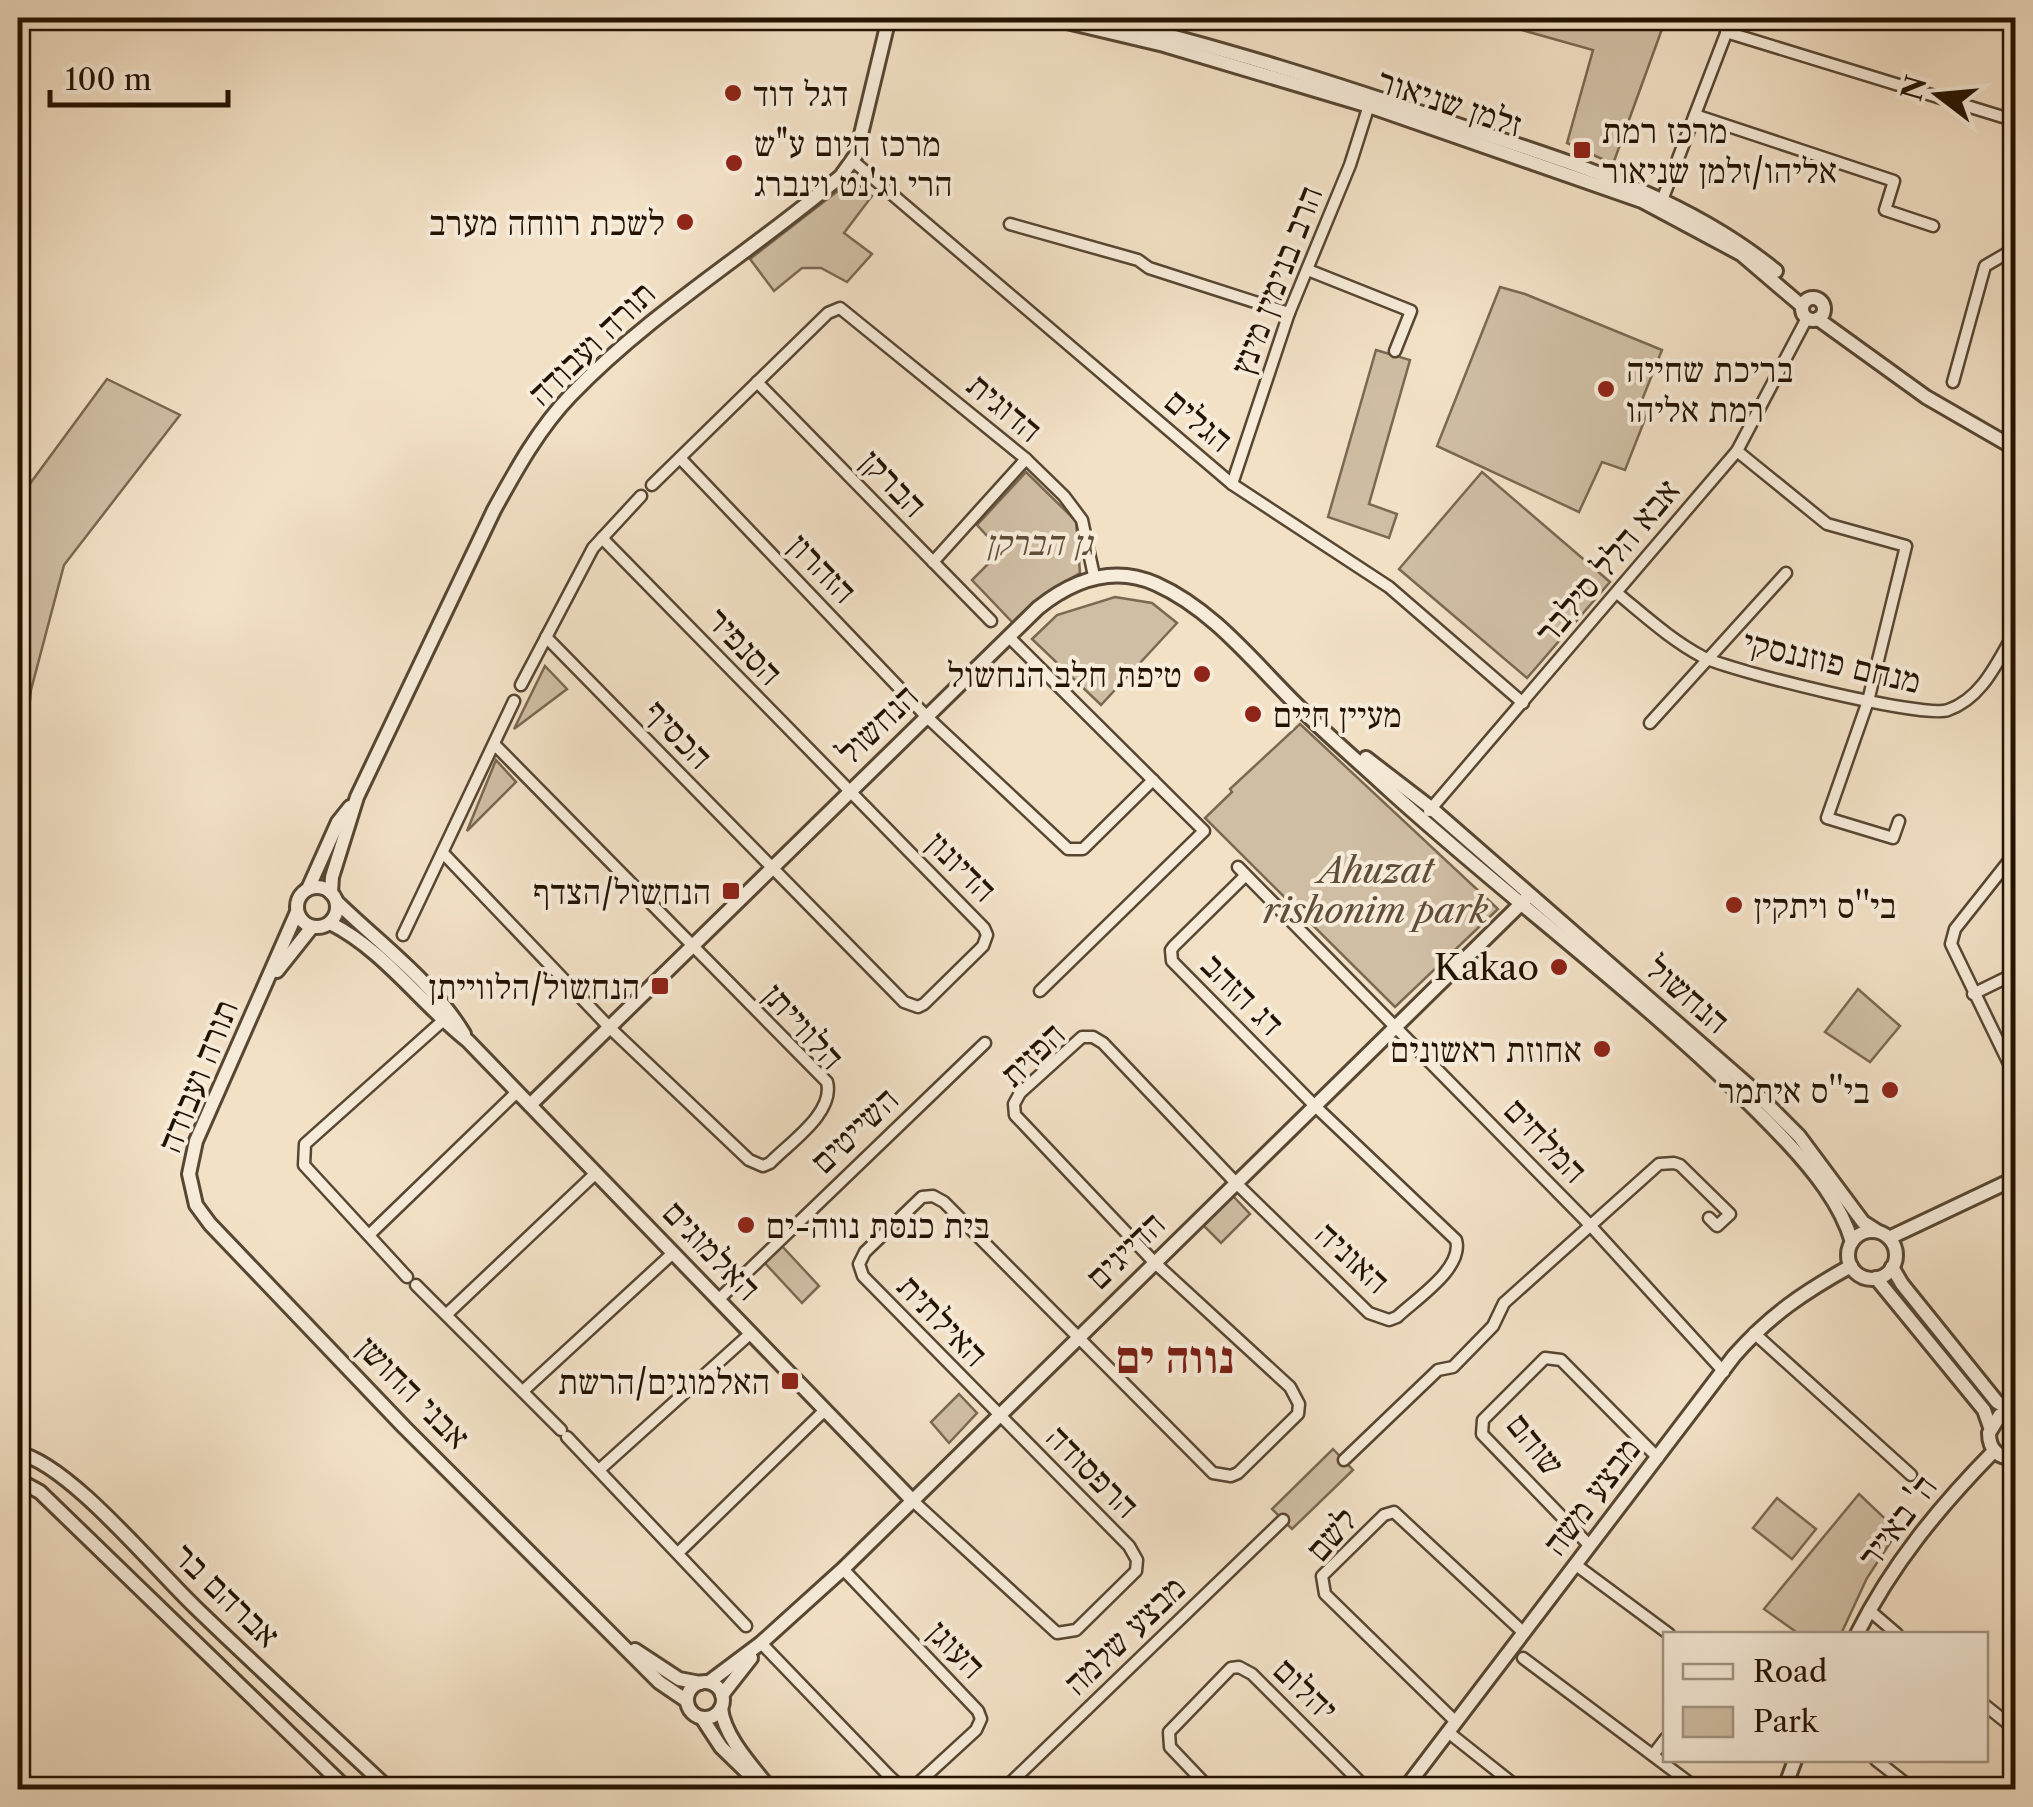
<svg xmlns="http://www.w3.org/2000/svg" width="2033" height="1807" font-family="'Libre Caslon Text','Frank Ruhl Libre',serif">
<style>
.green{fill:#d0bea4;stroke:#7a6852;stroke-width:2.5}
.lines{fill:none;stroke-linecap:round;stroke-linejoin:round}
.minor-casing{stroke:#574632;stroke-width:15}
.tertiary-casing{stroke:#574632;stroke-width:18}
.minor{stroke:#f7ecda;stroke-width:10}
.tertiary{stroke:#f7ecda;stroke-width:12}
.poi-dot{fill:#8f2418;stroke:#f7ecda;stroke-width:4}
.labels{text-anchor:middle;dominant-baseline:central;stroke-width:8;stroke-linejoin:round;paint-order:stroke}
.poi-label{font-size:35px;fill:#231200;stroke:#f7ecda;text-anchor:end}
.street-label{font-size:35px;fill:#231200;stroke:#f7ecda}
.park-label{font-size:35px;font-style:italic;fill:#604e39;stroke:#f7ecda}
.district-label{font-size:45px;font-weight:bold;fill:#7a1f14;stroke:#f7ecda}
</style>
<rect width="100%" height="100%" fill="#f3e1c6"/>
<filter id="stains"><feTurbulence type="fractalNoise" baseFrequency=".002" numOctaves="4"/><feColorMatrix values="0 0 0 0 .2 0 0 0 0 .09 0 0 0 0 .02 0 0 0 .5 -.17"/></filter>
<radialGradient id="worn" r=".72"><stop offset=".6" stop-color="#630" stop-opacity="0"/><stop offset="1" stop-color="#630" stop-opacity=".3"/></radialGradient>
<g class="green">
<polygon points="1479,18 1666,18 1613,164 1567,143 1593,50"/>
<polygon points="852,180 872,196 844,233 872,254 847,282 821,268 802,268 774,291 750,259"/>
<polygon points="1500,287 1525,294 1662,350 1640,405 1649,409 1625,470 1602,462 1579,512 1437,446"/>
<polygon points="1376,350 1410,360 1369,504 1397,514 1389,538 1328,517"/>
<polygon points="107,379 180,415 64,565 31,690 21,788 18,790 18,500"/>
<polygon points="1026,472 1076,521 1080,573 1046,593 1014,624 972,580 1001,551 977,525"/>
<polygon points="1482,472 1610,582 1527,678 1399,569"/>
<polygon points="1115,597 1152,603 1177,623 1101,705 1032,639 1057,615"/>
<polygon points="545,666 567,689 514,729"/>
<polygon points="1300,724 1498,909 1395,1007 1205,818 1232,792 1230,789"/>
<polygon points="496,760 516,782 467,831"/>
<polygon points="1858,989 1900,1026 1870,1062 1825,1032"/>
<polygon points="1233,1196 1250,1214 1221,1243 1203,1225"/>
<polygon points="781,1245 819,1286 802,1303 763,1261"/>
<polygon points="959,1394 977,1413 949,1443 931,1422"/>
<polygon points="1333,1449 1353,1470 1292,1529 1272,1509"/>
<polygon points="1859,1494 1898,1531 1867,1578 1841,1634 1799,1634 1764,1609"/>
<polygon points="1777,1498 1816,1529 1792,1559 1753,1528"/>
</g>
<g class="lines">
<defs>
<g id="minor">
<polyline points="1726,32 2016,121"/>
<polyline points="1695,115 1894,181 1885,210 1933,226"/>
<polyline points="853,161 1232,484 1389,587 1523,703"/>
<polyline points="1661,203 1732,18"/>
<polyline points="1010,224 1138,260 1149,268 1289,313"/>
<polyline points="1308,270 1411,311 1395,351"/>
<polyline points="757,382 991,621"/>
<polyline points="1953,382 1985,266 2016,248"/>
<polyline points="1737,451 1827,524 1906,546 1868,701 1827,818 1893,838 1899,821"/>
<polyline points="680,458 927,717 1068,849 1083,849 1153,780"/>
<polyline points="1232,484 1289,313 1350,165 1370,102"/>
<polyline points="652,485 828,313 840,308 1026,459 1064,496 1082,520 1094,576"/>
<polyline points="933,562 1026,459"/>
<path d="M1617,593C1645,616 1671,640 1703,657C1731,671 1924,719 1948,710C1983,698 1998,660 2016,630"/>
<polyline points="546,637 904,1002 918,1007 924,1004 983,946 987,935 984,928 602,538"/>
<polyline points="1009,637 1204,831 1040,991"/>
<polyline points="521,685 593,548 641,496"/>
<polyline points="1650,723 1786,573"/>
<polyline points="1429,811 1737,451 1807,318"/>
<polyline points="2016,852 1955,929 1951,944 2016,1078"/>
<path d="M443,853L610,1028L749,1160L763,1166L770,1163C789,1143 835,1113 827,1082L495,745"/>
<polyline points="1238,867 1589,1224 1724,1372"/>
<polyline points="403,935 514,701"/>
<polyline points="1973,994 2016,973"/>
<polyline points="369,1235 517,1092"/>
<polyline points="407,1277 304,1165 305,1144 447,1017"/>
<polyline points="416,1285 561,1430"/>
<polyline points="718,1300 985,1043"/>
<polyline points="447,1314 596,1173"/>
<polyline points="1754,1333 1911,1475"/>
<polyline points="523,1391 673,1253"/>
<polyline points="567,1437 746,1626"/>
<polyline points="1344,1460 1438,1370 1453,1367 1493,1326 1504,1303 1659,1164 1674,1163 1680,1165 1730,1214 1717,1226 1709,1218"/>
<polyline points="599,1470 751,1333"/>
<path d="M913,1501L1057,1633L1076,1630L1136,1571L1137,1560L1129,1546L863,1276L859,1264L865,1252L922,1197L933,1196L944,1202L1213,1473L1231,1476L1238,1473L1298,1414L1299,1404L1290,1387L1155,1263L1015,1115L1014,1104L1020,1093L1082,1037H1093L1103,1043L1236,1183L1369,1313L1389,1320L1397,1317C1416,1299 1464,1268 1456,1240L1315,1106L1172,961L1171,950L1174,946L1245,876"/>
<polyline points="1590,1546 1482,1434 1483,1420 1545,1358 1561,1360 1658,1458"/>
<polyline points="679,1552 825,1410"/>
<polyline points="1576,1565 1669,1634"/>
<polyline points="1869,1610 1897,1634"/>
<polyline points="761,1643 889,1776 899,1785 915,1786 976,1730 981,1719 978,1711 843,1569"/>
<polyline points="1523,1658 1699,1790"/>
<polyline points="1986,1706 2016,1730"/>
<polyline points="1456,1722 1325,1594 1322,1576 1384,1515 1394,1512 1524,1633"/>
<polyline points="1448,1732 1521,1790"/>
<polyline points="1653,1755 1666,1738"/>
<polyline points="1876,1760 1914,1790"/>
<polyline points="1003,1790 1283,1520"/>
<polyline points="1211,1790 1170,1747 1169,1732 1231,1668 1239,1667 1252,1674 1368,1790"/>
</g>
<g id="tertiary">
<polyline points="1050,18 1164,45 1369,106 1642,201 1741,254 1802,306"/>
<path d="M1099,18C1219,46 1337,84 1455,124C1567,162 1684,195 1776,271"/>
<circle cx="1813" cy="309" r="11"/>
<polyline points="1818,319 1926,397 2016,449"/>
<polyline points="1366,758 1431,808 1748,1085 1799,1136 1863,1222 1877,1231"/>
<circle cx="317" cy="907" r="20"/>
<polyline points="308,889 338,822 350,807"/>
<path d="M331,893L332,877L357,797L494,510C516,470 539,428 571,395C652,311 753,251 841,176L856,155L889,18"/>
<path d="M337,902C380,944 432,981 464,1034"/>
<polyline points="297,912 196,1141 189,1174 196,1205 210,1224 404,1427 659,1682 687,1701"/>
<path d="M330,923C384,950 421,1004 468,1041L913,1501"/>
<polyline points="277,971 312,927"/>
<path d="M530,1105L1038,608C1073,580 1113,565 1156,584C1214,610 1255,664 1299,707C1328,736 1359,762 1389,790C1519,908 1665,1013 1786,1141C1813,1170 1841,1204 1852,1242"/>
<circle cx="1872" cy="1255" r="24"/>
<polyline points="1889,1238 2016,1178"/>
<polyline points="1892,1267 1902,1284 1997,1402 2015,1412"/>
<polyline points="1876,1278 1984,1410 1990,1427"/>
<path d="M2016,1413L2000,1415L1989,1433C1989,1450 1999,1459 2016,1458"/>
<path d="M18,1453C69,1464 154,1568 195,1607C259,1669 325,1729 390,1790"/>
<polyline points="18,1480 40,1492 348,1790"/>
<path d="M1857,1634C1892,1564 1940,1506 1994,1451"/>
<polyline points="635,1650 679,1679 700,1683"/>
<polyline points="709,1682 761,1643 843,1569 1529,896"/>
<circle cx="705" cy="1700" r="18"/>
<polyline points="722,1695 751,1658"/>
<path d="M721,1708C724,1737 753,1767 771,1790"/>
<polyline points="702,1718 721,1747 755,1780"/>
<path d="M1404,1790L1734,1356C1770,1315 1804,1292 1851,1266"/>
<polyline points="1784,1790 1795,1760"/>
</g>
</defs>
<use href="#minor" class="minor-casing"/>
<use href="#tertiary" class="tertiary-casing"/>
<use href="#minor" class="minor"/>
<use href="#tertiary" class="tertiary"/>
</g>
<g class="poi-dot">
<circle cx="733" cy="93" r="10"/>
<rect x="1572" y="140" width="20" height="20" rx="5"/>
<circle cx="734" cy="163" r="10"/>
<circle cx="685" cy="222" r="10"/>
<circle cx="1606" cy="389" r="10"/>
<circle cx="1202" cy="674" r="10"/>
<circle cx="1253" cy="714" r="10"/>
<rect x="721" y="881" width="20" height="20" rx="5"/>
<circle cx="1734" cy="905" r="10"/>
<circle cx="1559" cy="967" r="10"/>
<rect x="650" y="976" width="20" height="20" rx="5"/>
<circle cx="1602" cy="1049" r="10"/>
<circle cx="1890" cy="1090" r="10"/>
<circle cx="746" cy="1225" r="10"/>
<rect x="780" y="1371" width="20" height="20" rx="5"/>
</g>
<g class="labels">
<g class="poi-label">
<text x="753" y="93" text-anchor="start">דגל דוד</text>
<text x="1602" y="130" text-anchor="start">מרכז רמת<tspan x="1602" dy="40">אליהו/זלמן שניאור</tspan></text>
<text x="754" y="143" text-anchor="start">מרכז היום ע"ש<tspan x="754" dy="40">הרי וג'נט וינברג</tspan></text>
<text x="665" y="222">לשכת רווחה מערב</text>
<text x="1626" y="369" text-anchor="start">בריכת שחייה<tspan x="1626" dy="40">רמת אליהו</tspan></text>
<text x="1182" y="674">טיפת חלב הנחשול</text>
<text x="1273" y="714" text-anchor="start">מעיין חיים</text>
<text x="711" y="891">הנחשול/הצדף</text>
<text x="1754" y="905" text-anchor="start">בי''ס ויתקין</text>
<text x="1539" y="967">Kakao</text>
<text x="640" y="986">הנחשול/הלווייתן</text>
<text x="1582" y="1049">אחוזת ראשונים</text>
<text x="1870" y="1090">בי''ס איתמר</text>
<text x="766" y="1225" text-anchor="start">בית כנסת נווה-ים</text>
<text x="770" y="1381">האלמוגים/הרשת</text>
</g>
<g class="street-label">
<text transform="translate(1450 102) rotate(18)">זלמן שניאור</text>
<text transform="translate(1276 280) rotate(-69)">הרב בנימין מינץ</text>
<text transform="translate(591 343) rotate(-44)">תורה ועבודה</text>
<text transform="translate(1005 407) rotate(40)">הדוגית</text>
<text transform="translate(1199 420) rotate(40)">הגלים</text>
<text transform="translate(894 483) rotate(46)">הברקן</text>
<text transform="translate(1607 561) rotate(-50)">אבא הלל סילבר</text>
<text transform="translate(823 568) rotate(46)">הזהרון</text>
<text transform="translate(745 646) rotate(46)">הסנפיר</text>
<text transform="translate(1832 661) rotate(13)">מנחם פוזננסקי</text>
<text transform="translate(877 724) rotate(-44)">הנחשול</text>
<text transform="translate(679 734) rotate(46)">הכסיף</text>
<text transform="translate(962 866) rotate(45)">הדיונון</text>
<text transform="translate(1243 994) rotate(45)">דג הזהב</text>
<text transform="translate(1688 994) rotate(41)">הנחשול</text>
<text transform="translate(804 1026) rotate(48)">הלווייתן</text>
<text transform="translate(1032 1054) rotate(-44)">הפזית</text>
<text transform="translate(197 1076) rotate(-68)">תורה ועבודה</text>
<text transform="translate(854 1130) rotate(-44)">השייטים</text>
<text transform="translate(1546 1140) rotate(46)">המלחים</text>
<text transform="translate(712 1250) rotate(46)">האלמוגים</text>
<text transform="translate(1125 1250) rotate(-44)">הדייגים</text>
<text transform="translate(1353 1257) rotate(43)">האוניה</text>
<text transform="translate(943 1320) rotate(46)">האילתית</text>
<text transform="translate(414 1392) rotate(45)">אבני החושן</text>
<text transform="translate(1536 1444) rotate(51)">שוהם</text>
<text transform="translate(1093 1471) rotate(45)">הרפסודה</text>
<text transform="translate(1591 1496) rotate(-53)">מבצע משה</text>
<text transform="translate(1897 1521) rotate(-53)">ה' באייר</text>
<text transform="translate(1331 1534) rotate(-49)">לשם</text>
<text transform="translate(227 1595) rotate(44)">אברהם בר</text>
<text transform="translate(1124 1635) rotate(-44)">מבצע שלמה</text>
<text transform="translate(957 1649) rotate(46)">העוגן</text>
<text transform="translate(1306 1689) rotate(44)">יהלום</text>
</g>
<g class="park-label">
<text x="1039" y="542">גן הברקן</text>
<text x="1376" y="870">Ahuzat<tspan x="1376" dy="40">rishonim park</tspan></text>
</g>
<g class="district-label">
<text x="1175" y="1357">נווה ים</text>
</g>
</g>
<rect width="2033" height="1807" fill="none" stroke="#f3e1c6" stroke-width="60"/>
<rect x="20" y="20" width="1993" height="1767" fill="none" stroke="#231200" stroke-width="5"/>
<rect x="30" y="30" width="1973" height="1747" fill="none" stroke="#231200" stroke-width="2.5"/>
<rect x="1663" y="1632" width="325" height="130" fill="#f7ecda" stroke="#a29583" stroke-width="2.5"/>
<rect x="1683" y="1664" width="50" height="15" fill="#f7ecda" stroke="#a29583" stroke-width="2.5"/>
<text x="1753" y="1682" font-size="30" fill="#231200">Road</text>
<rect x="1683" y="1707" width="50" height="30" fill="#d0bea4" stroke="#a29583" stroke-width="2.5"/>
<text x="1753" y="1732" font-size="30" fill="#231200">Park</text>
<g transform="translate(1938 95) rotate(286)" stroke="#f7ecda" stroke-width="8" paint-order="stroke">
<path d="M0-8L18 38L0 25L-18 38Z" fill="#231200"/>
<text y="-15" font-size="28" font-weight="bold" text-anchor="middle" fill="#231200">N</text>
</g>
<path d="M50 90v15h178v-15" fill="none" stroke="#231200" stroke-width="5"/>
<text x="65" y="90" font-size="30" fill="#231200" stroke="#f7ecda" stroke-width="8" paint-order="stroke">100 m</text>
<rect width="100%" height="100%" filter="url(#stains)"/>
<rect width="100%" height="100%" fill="url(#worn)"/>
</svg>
